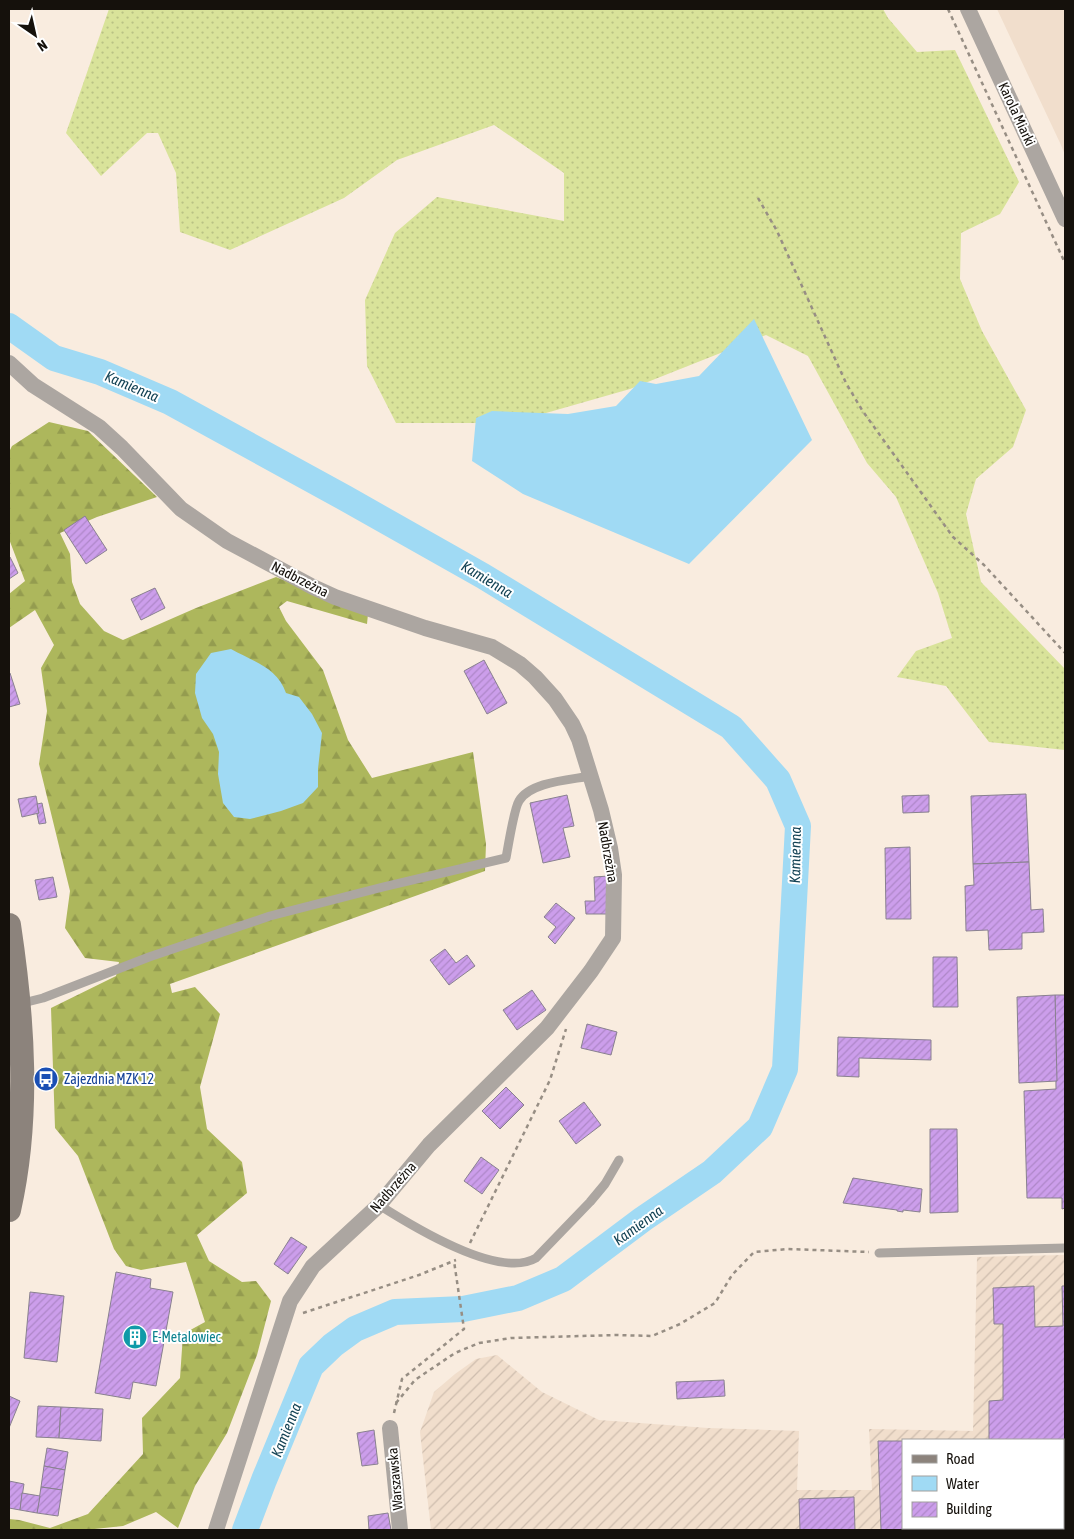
<svg xmlns="http://www.w3.org/2000/svg" width="1074" height="1539" font-family="'Asap Condensed',sans-serif">
<style>
.built{fill:#f1decc}
.industrial{fill:url(#industrial-furrows);fill-rule:evenodd}
.grass{fill:url(#grass-dots)}
.forest{fill:url(#forest-firs)}
.water{fill:#a0daf4}
.lines{fill:none;stroke-linecap:round;stroke-linejoin:round}
.river{stroke:#a0daf4;stroke-width:26}
.building{fill:url(#building-hatch);stroke:#89818f}
.path{stroke:#978e84;stroke-width:2.5;stroke-dasharray:4 4;stroke-linecap:butt}
.lane{stroke:#aca6a1;stroke-width:9}
.street{stroke:#aca6a1;stroke-width:16}
.secondary{stroke:#8c837c;stroke-width:24}
.labels{text-anchor:middle;dominant-baseline:central;stroke-width:4;stroke-linejoin:round;paint-order:stroke}
.street-label{font-size:14px;fill:#15110c;stroke:#fff}
.transit-label{font-size:14px;fill:#164399;stroke:#fff;text-anchor:start}
.culture-label{font-size:14px;fill:#0d838f;stroke:#fff;text-anchor:start}
.water-label{font-size:15px;font-style:italic;fill:#144355;stroke:#fff}
</style>
<defs>
<pattern id="industrial-furrows" width="10" height="10" patternUnits="userSpaceOnUse" patternTransform="scale(1.25)"><rect width="10" height="10" fill="#f1decc"/><path d="M-1 1l2-2M0 10L10 0M9 11l2-2" fill="none" stroke="#cebdae"/></pattern>
<pattern id="grass-dots" width="8" height="8" patternUnits="userSpaceOnUse" patternTransform="scale(1.25)"><rect width="8" height="8" fill="#d9e39a"/><path d="M2 2h.1M6 6h.1" fill="none" stroke="#b9c284" stroke-width="1.8" stroke-linecap="round"/></pattern>
<pattern id="forest-firs" width="22" height="20" patternUnits="userSpaceOnUse" patternTransform="scale(1.25)"><rect width="22" height="20" fill="#adb75c"/><path d="M5 1l3.5 6h-7zM16 11l3.5 6h-7z" fill="#949c4f"/></pattern>
<pattern id="building-hatch" width="6" height="6" patternUnits="userSpaceOnUse" patternTransform="scale(1.25)"><rect width="6" height="6" fill="#cc9eeb"/><path d="M-1 1l2-2M0 6l6-6M5 7l2-2" fill="none" stroke="#ae87c8"/></pattern>
</defs>
<rect width="100%" height="100%" fill="#f9ecdf"/>
<polygon class="built" points="997,9 1065,9 1065,155 1061,145"/>
<path class="industrial" d="M1065,1255V1530H431L420,1432L434,1392L455,1374L476,1359L497,1355L542,1392L599,1420L708,1428L799,1431L797,1490H872L869,1429L973,1431L977,1257ZM903,1440H1063V1528H903Z"/>
<polygon class="grass" points="109,9 883,9 888,18 917,52 955,50 1019,182 1000,214 961,233 960,279 982,331 1026,410 1013,447 976,479 966,514 981,582 1065,669 1065,750 989,742 946,686 897,677 916,651 952,638 938,593 896,497 867,463 808,356 766,335 630,389 511,423 396,423 367,366 365,300 395,233 437,197 564,221 564,173 494,125 397,160 344,198 230,250 180,232 176,173 158,133 147,133 101,176 66,133"/>
<polygon class="forest" points="49,422 88,431 157,497 97,517 60,533 70,554 72,582 80,604 104,631 123,640 196,608 276,577 368,614 367,624 287,601 279,607 286,621 323,670 348,740 372,778 473,752 486,844 485,871 170,984 172,993 195,987 220,1014 200,1087 207,1129 242,1162 247,1193 197,1235 209,1261 242,1282 256,1281 271,1301 257,1355 227,1433 195,1486 178,1528 156,1512 123,1526 85,1530 9,1530 9,1519 19,1520 50,1528 88,1514 143,1454 142,1418 180,1378 183,1334 205,1322 186,1262 141,1270 126,1266 114,1249 78,1156 55,1128 51,1008 116,976 119,962 85,958 65,928 70,891 39,764 47,711 41,668 54,645 35,610 9,628 9,594 25,581 9,539 9,452 12,446"/>
<g class="water">
<polygon points="754,319 812,440 689,564 523,494 472,461 476,418 492,411 568,414 616,406 640,381 656,384 699,376"/>
<path d="M231,649C254,662 277,667 286,693L299,697L312,714L322,733L318,769V787L303,803L281,811L250,819L234,817L223,803L218,774L219,752L213,734L202,718L195,693L196,674L211,653Z"/>
</g>
<g class="lines">
<polyline class="river" points="9,326 54,358 100,372 170,402 345,498 483,576 731,727 778,780 798,826 785,1069 760,1127 712,1172 643,1219 563,1279 518,1298 463,1309 395,1312 355,1329 333,1345 311,1366 264,1480 245,1530"/>
</g>
<g class="building">
<polygon points="85,516 107,550 86,564 64,530"/>
<polygon points="10,557 18,573 9,579 9,558"/>
<polygon points="155,588 165,608 141,620 131,599"/>
<polygon points="484,660 507,703 487,714 464,671"/>
<polygon points="10,673 20,704 9,707 9,674"/>
<polygon points="1026,794 1029,862 973,864 971,796"/>
<polygon points="567,795 574,826 563,828 570,857 543,863 530,803"/>
<polygon points="929,795 929,812 903,813 902,796"/>
<polygon points="36,796 39,813 22,817 18,799"/>
<polygon points="42,803 46,823 39,824 37,814 39,813 37,804"/>
<polygon points="910,847 911,919 886,919 885,848"/>
<polygon points="1029,862 1031,910 1043,909 1044,932 1022,933 1022,949 989,950 988,930 966,931 965,886 974,885 973,864"/>
<polygon points="609,876 610,914 586,914 585,901 595,901 594,877"/>
<polygon points="53,877 57,897 39,900 35,880"/>
<polygon points="556,903 575,918 555,944 548,937 556,927 544,917"/>
<polygon points="445,949 456,963 467,955 475,966 449,985 430,960"/>
<polygon points="933,957 957,957 958,1007 933,1007"/>
<polygon points="532,990 546,1010 517,1030 503,1010"/>
<polygon points="1055,995 1065,995 1065,1208 1062,1209 1062,1198 1027,1198 1024,1091 1056,1089"/>
<polygon points="1055,995 1057,1081 1019,1083 1017,997"/>
<polygon points="587,1024 617,1032 611,1055 581,1048"/>
<polygon points="838,1037 931,1040 931,1060 859,1058 859,1077 837,1076"/>
<polygon points="506,1087 524,1105 500,1129 482,1111"/>
<polygon points="584,1102 601,1125 576,1144 559,1121"/>
<polygon points="930,1129 957,1129 958,1212 930,1213"/>
<polygon points="481,1157 499,1170 482,1194 464,1181"/>
<polygon points="853,1178 922,1189 920,1212 903,1210 903,1212 897,1211 897,1210 843,1203"/>
<polygon points="291,1237 307,1247 288,1274 274,1264"/>
<polygon points="116,1272 151,1279 150,1288 173,1292 156,1386 133,1382 130,1399 95,1393"/>
<polygon points="1034,1286 1035,1327 1063,1326 1062,1286 1065,1286 1065,1465 1063,1465 1063,1440 989,1440 989,1401 1003,1400 1003,1324 994,1324 993,1288"/>
<polygon points="30,1292 64,1296 57,1362 24,1358"/>
<polygon points="724,1380 725,1396 677,1399 676,1382"/>
<polygon points="9,1396 20,1401 9,1428"/>
<polygon points="38,1406 61,1407 59,1438 36,1437"/>
<polygon points="61,1407 103,1409 101,1441 59,1438"/>
<polygon points="374,1430 378,1464 362,1466 357,1433"/>
<polygon points="878,1441 903,1441 903,1528 974,1528 974,1530 881,1530"/>
<polygon points="47,1448 68,1452 65,1470 44,1466"/>
<polygon points="44,1466 65,1470 62,1490 41,1487"/>
<polygon points="9,1481 24,1484 20,1510 9,1508"/>
<polygon points="41,1487 62,1490 58,1516 37,1513"/>
<polygon points="22,1493 40,1496 37,1513 20,1510"/>
<polygon points="854,1497 855,1530 800,1530 799,1499"/>
<polygon points="388,1513 391,1530 369,1530 368,1516"/>
<rect x="991" y="1528" width="43" height="2"/>
</g>
<g class="lines">
<g class="path">
<polyline points="948,9 1065,263"/>
<polyline points="758,198 777,231 846,383 862,410 953,537 984,565 1065,653"/>
<polyline points="470,1243 550,1080 566,1029"/>
<polyline points="303,1313 419,1275 456,1260"/>
<polyline points="396,1403 415,1380 455,1353 479,1343 511,1338 617,1335 652,1336 680,1324 715,1303 732,1275 754,1252 788,1249 869,1252"/>
<polyline points="394,1413 402,1379 464,1329 454,1261"/>
</g>
<g class="lane">
<path d="M19,1004L43,998L149,957L270,916L383,887L506,858C508,847 514,809 519,801C530,782 569,780 590,776"/>
<path d="M379,1205C412,1226 499,1280 536,1258L590,1202L605,1184L619,1160"/>
<polyline points="879,1253 1065,1248"/>
</g>
<g class="street">
<polyline points="968,9 1065,219"/>
<polyline points="9,363 33,385 99,427 122,448 181,509 227,541 313,587 335,597 425,628 492,647 520,664 535,677 555,699 572,724 579,739 601,810 610,848 614,875 613,938 591,971 547,1028 429,1145 379,1205 313,1266 290,1301 216,1530"/>
<polyline points="390,1428 400,1530"/>
</g>
<path class="secondary" d="M9,925C23,1018 30,1117 9,1210"/>
</g>
<defs>
<symbol id="bus-disc" viewBox="-11 -11 22 22"><circle r="9.5" fill="#1a4fb4" stroke="#fff"/><path d="M-5-6H5V4H4V6H2V4H-2V6H-4V4H-5ZM-3.5-4V0h7V-4ZM-3.5 1.2v1.5H-2V1.2ZM2 1.2v1.5H3.5V1.2Z" fill="#fff"/></symbol>
<symbol id="building-disc" viewBox="-11 -11 22 22"><circle r="9.5" fill="#0f9aa8" stroke="#fff"/><path d="M-4-6H4V6H1V3H-1V6H-4ZM-2.5-4.3h1.7v1.8h-1.7ZM.8-4.3h1.7v1.8H.8ZM-2.5-1h1.7V.8h-1.7ZM.8-1h1.7V.8H.8Z" fill="#fff"/></symbol>
</defs>
<g fill-rule="evenodd">
<use href="#bus-disc" x="32" y="1065" width="28" height="28"/>
<use href="#building-disc" x="121" y="1323" width="28" height="28"/>
</g>
<g class="labels">
<g class="street-label">
<text transform="translate(1017 114) rotate(65)">Karola Miarki</text>
<text transform="translate(300 579) rotate(27)">Nadbrzeżna</text>
<text transform="translate(608 852) rotate(80)">Nadbrzeżna</text>
<text transform="translate(393 1187) rotate(-49)">Nadbrzeżna</text>
<text transform="translate(395 1479) rotate(-95)">Warszawska</text>
</g>
<g class="transit-label">
<text x="64" y="1079">Zajezdnia MZK 12</text>
</g>
<g class="culture-label">
<text x="152" y="1337">E-Metalowiec</text>
</g>
<g class="water-label">
<text transform="translate(132 386) rotate(23)">Kamienna</text>
<text transform="translate(487 579) rotate(31)">Kamienna</text>
<text transform="translate(795 855) rotate(-89)">Kamienna</text>
<text transform="translate(638 1225) rotate(-36)">Kamienna</text>
<text transform="translate(286 1430) rotate(-68)">Kamienna</text>
</g>
</g>
<rect width="1074" height="1539" fill="none" stroke="#15110c" stroke-width="20"/>
<rect x="902" y="1439" width="162" height="90" fill="#ffffff" stroke="#a1a09e"/>
<rect x="912" y="1455" width="25" height="8" fill="#8c837c" stroke="#a1a09e"/>
<text x="946" y="1464" font-size="15" fill="#15110c">Road</text>
<rect x="912" y="1476" width="25" height="15" fill="#a0daf4" stroke="#a1a09e"/>
<text x="946" y="1489" font-size="15" fill="#15110c">Water</text>
<rect x="912" y="1502" width="25" height="15" fill="url(#building-hatch)" stroke="#a1a09e"/>
<text x="946" y="1514" font-size="15" fill="#15110c">Building</text>
<g transform="translate(35 35) rotate(146)" stroke="#ffffff" stroke-width="4" paint-order="stroke">
<path d="M0-4L9 19L0 12L-9 19Z" fill="#15110c"/>
<text y="-8" font-size="14" font-weight="bold" text-anchor="middle" fill="#15110c">N</text>
</g>
</svg>
